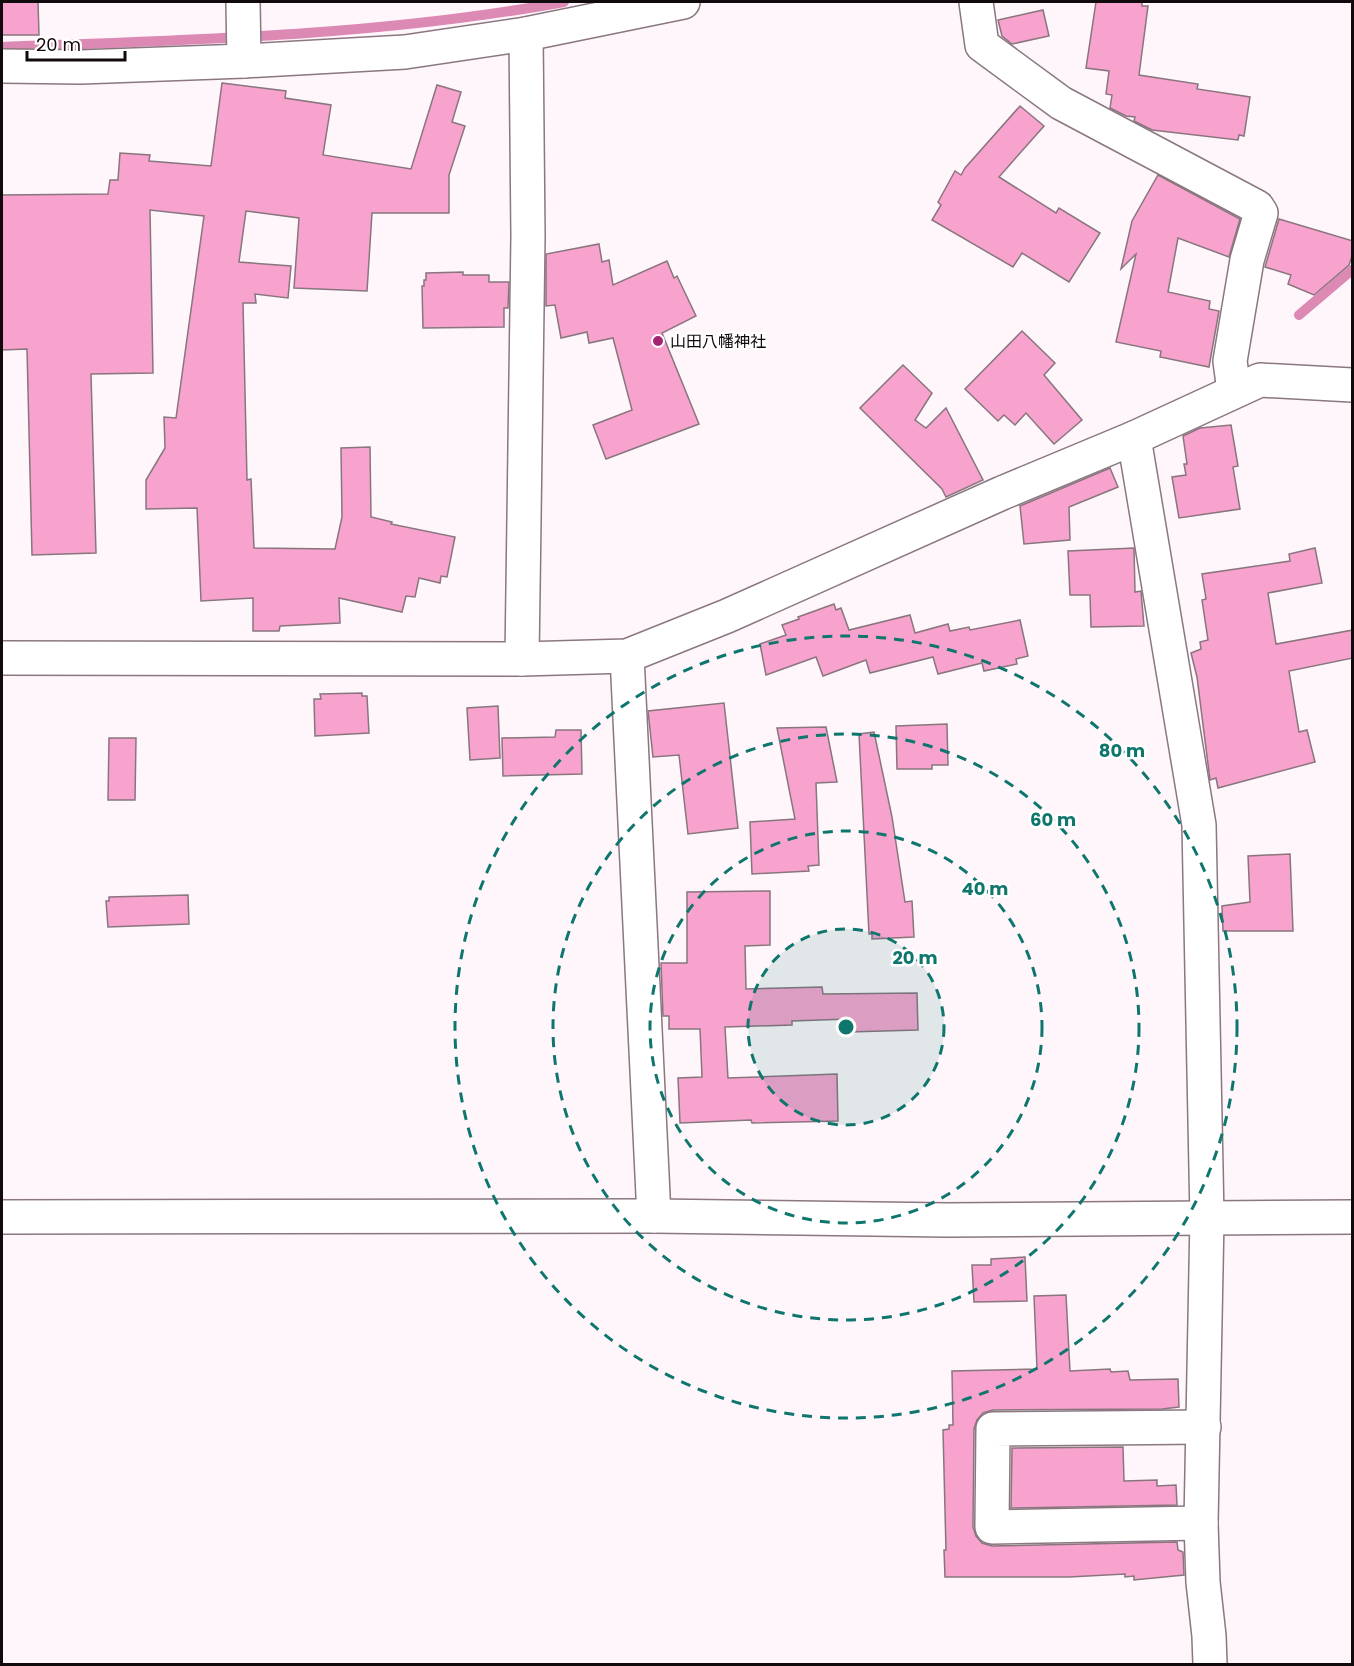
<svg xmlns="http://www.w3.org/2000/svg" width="1354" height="1666" font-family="Poppins,'Noto Sans JP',sans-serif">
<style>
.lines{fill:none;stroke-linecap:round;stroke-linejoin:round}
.stream{stroke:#dc8ab4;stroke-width:10}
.building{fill:#f7a3cd;stroke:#88757e;stroke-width:1.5}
.minor-casing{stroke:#8a7780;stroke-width:36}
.minor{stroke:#fff;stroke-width:33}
.ring{fill:none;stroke:#0f766e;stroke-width:3;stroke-dasharray:10 8}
.poi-dot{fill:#a42373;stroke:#fff;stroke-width:2}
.labels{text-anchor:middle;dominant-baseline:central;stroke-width:5;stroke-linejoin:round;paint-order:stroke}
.poi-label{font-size:16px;fill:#110a0d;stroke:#fff;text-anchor:start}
.centre{fill:#0f766e;stroke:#fff;stroke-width:3}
.ring-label{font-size:18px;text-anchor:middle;font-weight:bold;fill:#0f766e;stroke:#fff;stroke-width:5;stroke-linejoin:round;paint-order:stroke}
</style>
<rect width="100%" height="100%" fill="#fef6fa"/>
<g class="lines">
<g class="stream">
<path d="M2,47C189,40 379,36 564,2"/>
<polyline points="1299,315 1352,270"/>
</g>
</g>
<g class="building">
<polygon points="2,2 38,2 39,35 2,35"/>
<polygon points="1096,2 1142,2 1142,6 1148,6 1139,75 1198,84 1197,89 1250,97 1244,136 1239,135 1238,140 1152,130 1134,121 1135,117 1126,116 1110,108 1112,95 1106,94 1109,71 1086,68"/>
<polygon points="1043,10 1049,36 1012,44 1002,36 998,20"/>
<polygon points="222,83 286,91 285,98 331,105 323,155 411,169 437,85 461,92 452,122 465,126 449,175 449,213 372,213 367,291 294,288 299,218 246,211 239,262 291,266 288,298 255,294 256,303 243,303 247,480 251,479 254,548 335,549 342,517 341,448 370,447 371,517 392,522 391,524 455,537 447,577 441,576 440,583 419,578 415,597 406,596 402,612 339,598 340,623 280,626 279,631 253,631 253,598 201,601 197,508 146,509 146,480 165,448 164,417 176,418 204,216 150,210 153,373 91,374 96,553 32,555 27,349 2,350 2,195 108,194 110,180 118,180 120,153 150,155 149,161 211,166"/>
<polygon points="1020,106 1044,126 999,177 1056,213 1059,208 1100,233 1069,282 1022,253 1013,267 932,220 941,205 938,202 955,171 961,175 965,168"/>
<polygon points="1158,175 1240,219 1229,257 1178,238 1168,292 1210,301 1209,309 1219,311 1209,367 1160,357 1161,351 1116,342 1136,254 1121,269 1132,221"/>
<polygon points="1279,219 1353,241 1353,253 1349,265 1314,295 1288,284 1291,275 1265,267"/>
<polygon points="599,244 602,262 609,260 613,285 667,261 674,278 677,276 696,316 662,333 699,424 606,459 593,425 632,410 613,338 589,343 587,332 561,338 555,305 546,306 546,254"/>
<polygon points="463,272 463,275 489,275 489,282 509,282 508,308 504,308 504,327 423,328 422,286 424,286 424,280 426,280 426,273"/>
<polygon points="1022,331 1055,363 1044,375 1082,420 1054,444 1026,413 1015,425 1004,415 998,421 965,389"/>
<polygon points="903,365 932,393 915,420 926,428 946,408 983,480 946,497 942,489 860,408"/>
<polygon points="1231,425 1238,466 1233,467 1240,509 1179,518 1172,477 1186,475 1184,464 1187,464 1183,436 1200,428"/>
<polygon points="1110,468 1118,487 1069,507 1070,540 1024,544 1020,506"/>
<polygon points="1134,548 1135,592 1141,591 1144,626 1091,627 1090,595 1070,595 1068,551"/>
<polygon points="1315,548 1322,583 1268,593 1276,644 1353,630 1353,658 1289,671 1299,732 1307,730 1315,762 1218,788 1216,778 1210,780 1197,677 1191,653 1201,649 1200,642 1208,640 1202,600 1206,599 1202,574 1290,561 1289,554"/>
<polygon points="834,604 836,610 841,608 849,630 910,615 915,633 948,624 950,631 969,627 970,630 1020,620 1028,656 1016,659 1017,664 984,671 982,663 938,674 933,657 870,673 866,660 823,676 816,657 766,675 760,644 786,635 782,625 799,619 798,617"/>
<polygon points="362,693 362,696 367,696 369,733 315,736 314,699 321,699 320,694"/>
<polygon points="724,703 738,828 688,834 679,755 653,757 648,711"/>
<polygon points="498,706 500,758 470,760 467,708"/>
<polygon points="947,724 948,765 932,765 932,769 897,769 896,726"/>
<polygon points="826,727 837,782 816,783 819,865 808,866 809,871 752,874 750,822 795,819 777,728"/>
<polygon points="556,730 581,730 582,774 503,776 502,738 555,737"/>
<polygon points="874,732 892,817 905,902 912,901 914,937 872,939 872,934 869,934 859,734"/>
<polygon points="109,738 136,738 135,800 108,800"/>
<polygon points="1290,854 1293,931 1223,931 1222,906 1250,902 1248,856"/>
<polygon points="770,891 770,945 745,946 746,989 822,987 823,994 917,993 918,1030 849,1032 849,1019 792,1021 792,1025 725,1027 728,1078 837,1074 838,1121 752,1123 751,1120 680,1123 678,1078 702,1077 700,1029 669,1029 669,1016 663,1016 661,963 687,963 687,892"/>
<polygon points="188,895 189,924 108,927 106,901 109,901 109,897"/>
<polygon points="1025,1257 1027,1301 974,1302 972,1265 991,1265 991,1259"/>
<polygon points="1066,1295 1070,1371 1110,1369 1111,1372 1128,1371 1130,1380 1178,1379 1179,1407 1162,1409 993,1410 983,1413 977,1420 974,1429 973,1527 976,1536 982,1543 992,1546 1177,1542 1178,1550 1183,1552 1184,1575 1134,1580 1134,1576 1125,1577 1125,1574 1069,1577 945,1577 944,1550 946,1550 943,1430 949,1429 949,1425 953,1425 952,1371 1037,1369 1034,1296"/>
<polygon points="1123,1447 1124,1481 1157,1480 1157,1486 1176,1485 1177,1505 1011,1508 1012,1448"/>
</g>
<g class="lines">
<defs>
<g id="minor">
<polyline points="243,2 244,61"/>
<polyline points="976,2 982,45 1061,103 1257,207 1261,213 1247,260 1230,361 1234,391"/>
<polyline points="2,66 81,67 244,61 405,52 526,34 683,2"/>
<polyline points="1134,438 1199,825 1207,1218 1201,1523 1203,1582 1209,1636 1210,1664"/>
<polyline points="627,656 654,1216"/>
<polyline points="2,658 522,659 627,656 727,616 1002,493 1134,438 1260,380 1352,385"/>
<polyline points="522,659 528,236 526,34"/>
<polyline points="2,1217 654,1216 947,1220 1352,1217"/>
<polyline points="1201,1523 992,1527 993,1429 1204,1427"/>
</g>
</defs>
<use href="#minor" class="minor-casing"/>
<use href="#minor" class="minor"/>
</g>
<circle cx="846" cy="1027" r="98" fill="#0f766e" fill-opacity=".12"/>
<g class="ring">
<circle cx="846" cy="1027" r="98"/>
<circle cx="846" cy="1027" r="196"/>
<circle cx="846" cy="1027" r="293"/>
<circle cx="846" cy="1027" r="391"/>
</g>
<circle class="poi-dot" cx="658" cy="341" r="6"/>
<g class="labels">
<g class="poi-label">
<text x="670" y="341">山田八幡神社</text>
</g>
</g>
<circle cx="846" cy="1027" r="9" class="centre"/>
<g class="ring-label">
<text x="1122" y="757">80 m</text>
<text x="1053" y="826">60 m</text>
<text x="985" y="895">40 m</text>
<text x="915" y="964">20 m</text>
</g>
<rect width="1354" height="1666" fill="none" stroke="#110a0d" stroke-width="6"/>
<path d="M27 51v9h98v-9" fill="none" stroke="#110a0d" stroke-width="3"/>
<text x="36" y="51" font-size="18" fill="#110a0d" stroke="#ffffff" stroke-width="4.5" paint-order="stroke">20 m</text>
</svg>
